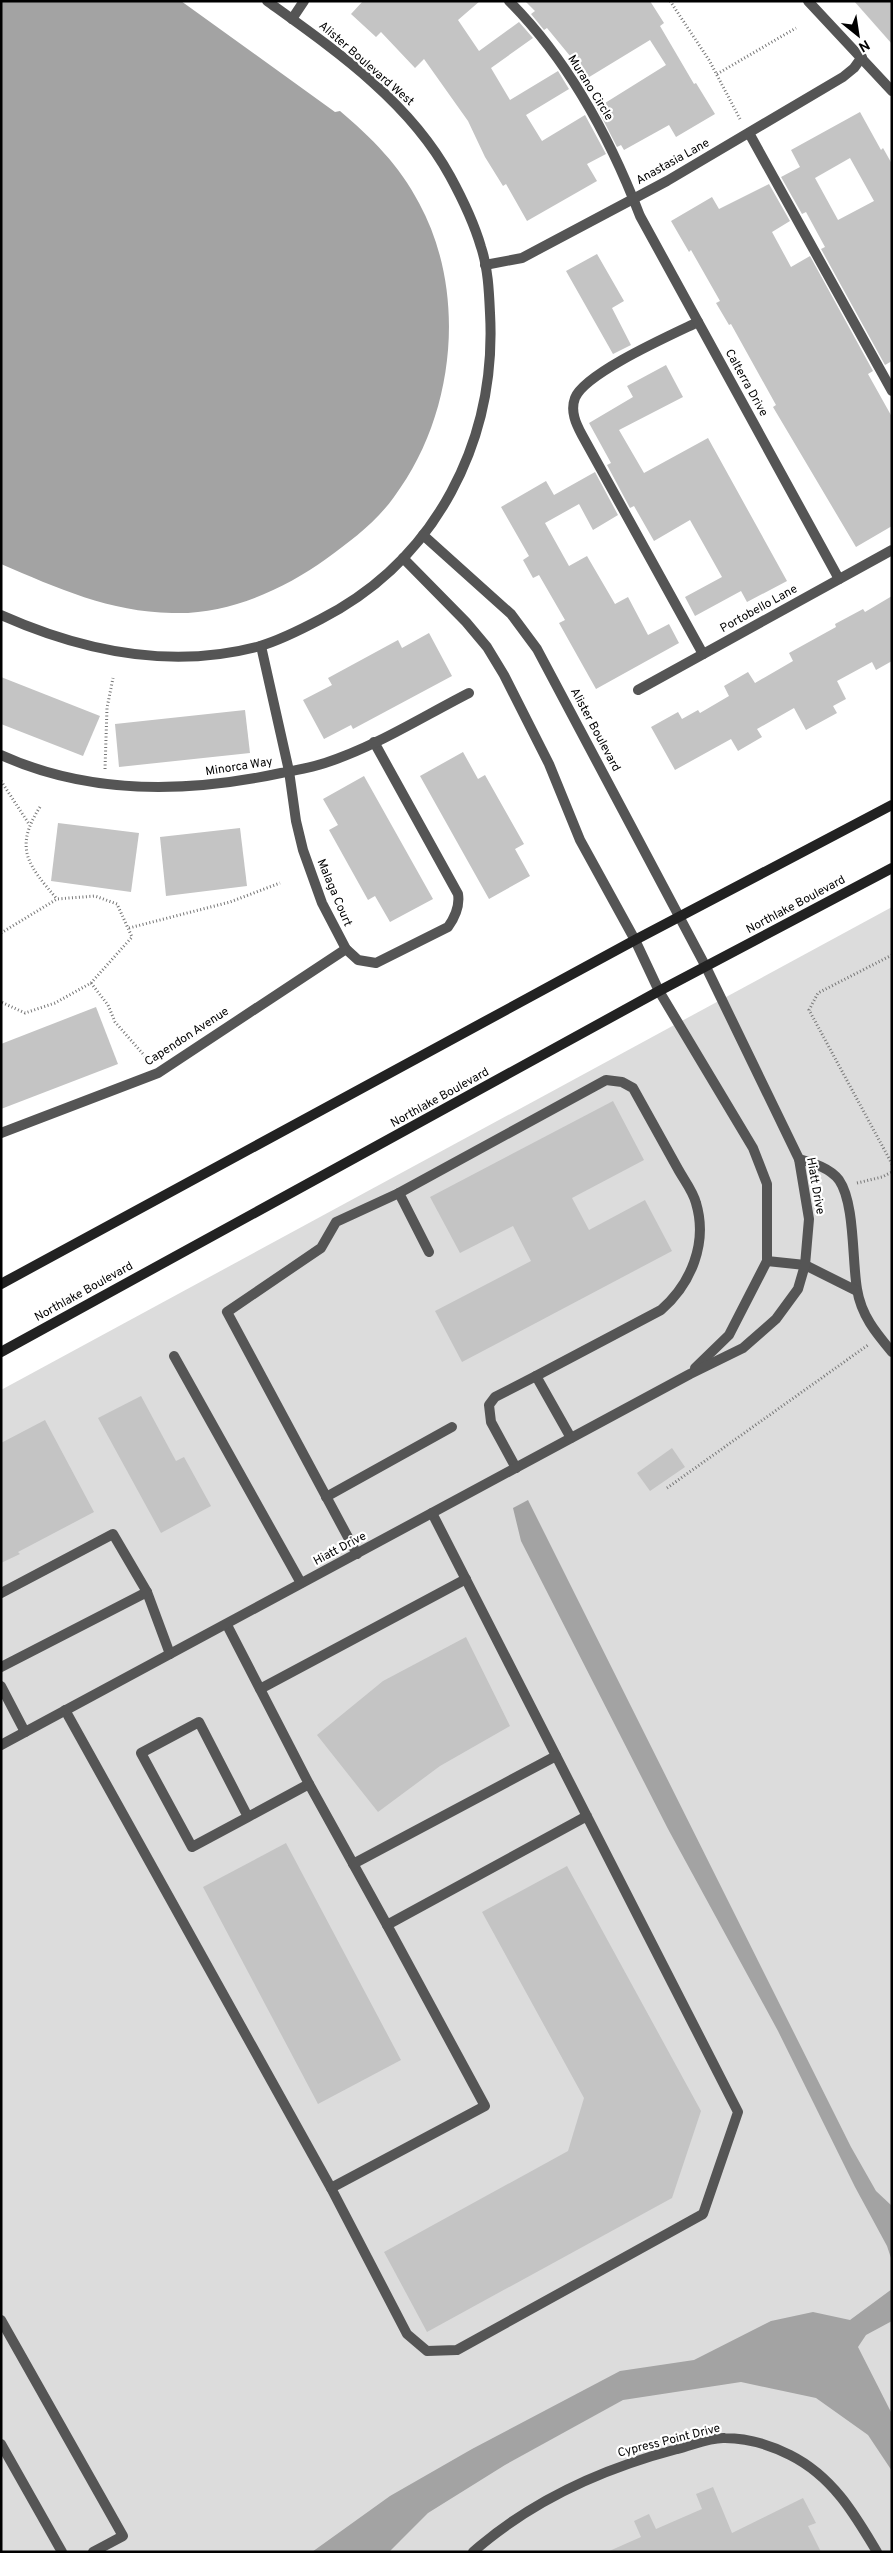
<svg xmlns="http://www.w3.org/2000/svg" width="893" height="2553" font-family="Overpass,sans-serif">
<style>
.green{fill:#dcdcdc}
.water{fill:#a3a3a3}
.building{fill:#c4c4c4;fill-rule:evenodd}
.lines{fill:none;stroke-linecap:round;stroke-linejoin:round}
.path{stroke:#777;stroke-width:3;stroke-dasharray:1 2.5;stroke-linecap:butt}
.lane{stroke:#555;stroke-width:10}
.street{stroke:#555;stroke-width:10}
.secondary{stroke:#222;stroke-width:10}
.labels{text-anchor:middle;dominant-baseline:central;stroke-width:4.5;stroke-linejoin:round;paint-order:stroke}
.street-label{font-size:12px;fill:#000;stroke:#fff}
</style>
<rect width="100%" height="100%" fill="#fff"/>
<polygon class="green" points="892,907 892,2552 1,2552 1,1390"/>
<g class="water">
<path d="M1,1H181L335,112L340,111C371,137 400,166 419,203C468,293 455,416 394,497C376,522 351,541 326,559C283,590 227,615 172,613C110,612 57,588 1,564Z"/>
<polygon points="528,1500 851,2147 876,2191 892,2206 892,2261 887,2246 855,2187 778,2031 668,1829 521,1541 513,1508"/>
<polygon points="892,2289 892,2321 866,2335 858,2347 892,2414 892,2471 868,2435 816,2398 741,2382 623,2400 505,2465 428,2513 389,2552 312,2552 390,2496 472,2449 620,2371 694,2360 771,2321 813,2312 850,2320"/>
</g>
<g class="building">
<polygon points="363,1 480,1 458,20 479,51 519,22 533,38 491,68 510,100 558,71 569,89 526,115 542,141 585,115 606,154 587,164 597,181 527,221 506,184 503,186 485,157 468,121 424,59 415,68 381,32 376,37 351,14"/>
<polygon points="525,1 650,1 664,23 660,26 694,84 696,83 715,114 676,137 669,125 624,150 621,145 617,147 597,108 666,65 650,40 581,82 570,64 575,62 547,28 544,30 531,14 535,11"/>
<polygon points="854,1 892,1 892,44"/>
<path d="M860,112L881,150L883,148L892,164V361L885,365L821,249L825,247L806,212L802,214L781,177L800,167L791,150ZM850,158L874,201L838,220L815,178Z"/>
<polygon points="769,184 790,221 772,232 791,267 810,256 873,371 868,374 892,417 892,526 856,547 773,407 776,405 731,324 729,325 716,303 720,301 691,250 689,252 671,221 712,197 719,209"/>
<polygon points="597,254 624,301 612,308 631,345 613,354 566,271"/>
<polygon points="666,365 683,397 619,430 644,473 708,438 787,581 747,602 741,591 695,616 685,597 722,577 690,520 654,541 634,506 630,508 607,465 611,463 589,423 633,397 627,386"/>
<polygon points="595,472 618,515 593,530 579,504 545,523 569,566 587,556 615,604 628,597 648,635 669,624 679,643 596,689 559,623 565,620 539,575 533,578 523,560 529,556 501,507 546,481 554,495"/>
<polygon points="892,596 892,661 876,670 872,662 837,681 846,699 833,706 837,713 806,730 794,708 757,729 762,737 738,751 731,739 675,770 651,727 678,712 682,719 698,710 700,713 729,696 724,686 748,672 755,683 793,661 789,653 836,627 835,624 863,609 865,612"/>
<polygon points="429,633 452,676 353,729 351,725 324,739 303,700 332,685 328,678 398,640 402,648"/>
<polygon points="1,677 100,716 83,756 1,724"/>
<polygon points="245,710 250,753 119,767 115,724"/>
<polygon points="463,752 478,779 485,775 524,844 515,849 530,876 489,899 420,776"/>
<polygon points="364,776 433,899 390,922 375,896 368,900 329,830 338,825 323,799"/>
<polygon points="58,823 139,833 131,892 51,881"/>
<polygon points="240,828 247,886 166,896 160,837"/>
<polygon points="96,1007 118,1064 1,1109 1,1044"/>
<polygon points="613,1101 644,1160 572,1198 589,1230 645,1200 672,1251 462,1362 435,1311 531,1261 513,1226 460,1253 430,1197"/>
<polygon points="141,1396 176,1461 184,1457 211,1506 161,1533 98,1418"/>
<polygon points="45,1420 94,1512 18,1552 20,1554 1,1563 1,1443"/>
<polygon points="672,1448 685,1467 650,1491 637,1473"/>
<polygon points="466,1637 510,1726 440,1766 378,1812 317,1735 383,1681"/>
<polygon points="286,1843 401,2060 318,2104 203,1887"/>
<polygon points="567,1866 701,2111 672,2198 427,2332 384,2252 568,2151 584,2098 482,1912"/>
<polygon points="713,2487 732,2533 803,2498 816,2523 808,2526 821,2552 607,2552 641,2537 634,2521 649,2514 656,2529 702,2509 696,2494"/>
</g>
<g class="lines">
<g class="path">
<polyline points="670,1 709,60 740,119"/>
<polyline points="717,74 796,28"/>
<polyline points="105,769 107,708 113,678"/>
<polyline points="1,781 29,824"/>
<path d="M40,807C13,849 29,866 57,899"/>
<polyline points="129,928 230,902 280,883"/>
<polyline points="1,933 57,899 95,896 117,904 132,937 91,983 55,1003 25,1013 1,1002"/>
<polyline points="892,955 818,993 809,1010 892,1164"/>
<polyline points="91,983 108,1005 115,1022 150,1062"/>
<polyline points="857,1183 882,1177 892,1172"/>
<polyline points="667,1488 868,1345"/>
</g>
<g class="lane">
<polyline points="749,133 892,391"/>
<path d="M698,322C671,335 585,373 575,398C570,411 576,424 582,435L703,654"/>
<path d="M799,1159C813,1163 830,1168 839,1180C855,1203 852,1260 857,1289C861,1315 876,1333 892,1352"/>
<path d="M429,1252L399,1193L606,1080L622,1082L633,1088C648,1115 663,1142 678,1169C684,1180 693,1191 696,1203C708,1243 691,1284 661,1310L536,1376L571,1438"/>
<polyline points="767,1261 805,1265 857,1291"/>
<polyline points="174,1356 301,1583"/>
<polyline points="516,1468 491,1422 489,1405 495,1397 536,1376"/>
<polyline points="326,1497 452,1427"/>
<polyline points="432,1513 738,2112 703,2214 457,2350 427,2351 407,2334 331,2188 485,2106 387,1925 587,1816"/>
<polyline points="357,1554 227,1312 321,1248 336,1222 399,1193"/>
<polyline points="1,1593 113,1534 147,1592"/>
<polyline points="227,1625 309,1784 248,1817 199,1722 141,1753 192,1847 248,1817"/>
<polyline points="1,1667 147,1592 170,1654"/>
<polyline points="1,1686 25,1732"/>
<polyline points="260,1689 466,1579"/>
<polyline points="65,1710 331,2188"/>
<polyline points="309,1784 387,1925"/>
<polyline points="353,1864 556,1756"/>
<polyline points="1,2320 123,2536 93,2552"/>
<polyline points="1,2444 62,2552"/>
</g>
<g class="street">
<path d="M509,1C569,61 610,138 640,216L839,579"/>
<polyline points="808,1 892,91"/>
<polyline points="292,19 304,1"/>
<polyline points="485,265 522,258 667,181 843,77 854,68 862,57"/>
<polyline points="403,558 466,622 487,647 504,675 549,764 580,840 635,940 659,991 753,1148 767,1184 767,1261 729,1335 695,1368"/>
<path d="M1,615C82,651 172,670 260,646C281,640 302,629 321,619C436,560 497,441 490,313C489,291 488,268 481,247C474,223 462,198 450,176C409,101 335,50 267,1"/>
<path d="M261,646L289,771L296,821L303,850L322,903L346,949L358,960L376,963L448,927C455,917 460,906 458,894L374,742"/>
<polyline points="638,690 892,550"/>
<path d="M1,755C89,795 188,793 281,773C295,770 311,768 325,763C375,747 422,717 469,693"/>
<polyline points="1,1133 158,1073 346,949"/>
<polyline points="1,1745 690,1374 743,1348 776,1319 798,1289 805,1265 809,1219 799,1159 706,967 537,649 511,614 423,535"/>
<path d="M473,2552C532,2500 601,2469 677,2449C691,2446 710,2437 725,2438C747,2438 770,2445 790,2455C832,2476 854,2513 877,2552"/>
</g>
<g class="secondary">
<polyline points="1,1284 635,940 892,805"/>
<polyline points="1,1352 659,991 892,868"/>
</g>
</g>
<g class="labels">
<g class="street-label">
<text transform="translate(366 64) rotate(41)">Alister Boulevard West</text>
<text transform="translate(590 88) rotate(58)">Murano Circle</text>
<text transform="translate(673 162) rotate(-29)">Anastasia Lane</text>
<text transform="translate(746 383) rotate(61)">Calterra Drive</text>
<text transform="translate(759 609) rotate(-29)">Portobello Lane</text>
<text transform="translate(595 730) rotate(62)">Alister Boulevard</text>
<text transform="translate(239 767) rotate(-9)">Minorca Way</text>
<text transform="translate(334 893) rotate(67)">Malaga Court</text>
<text transform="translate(796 905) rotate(-28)">Northlake Boulevard</text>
<text transform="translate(187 1037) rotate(-33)">Capendon Avenue</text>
<text transform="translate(440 1098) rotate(-29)">Northlake Boulevard</text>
<text transform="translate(815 1186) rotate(80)">Hiatt Drive</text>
<text transform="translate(84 1292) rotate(-29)">Northlake Boulevard</text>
<text transform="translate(340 1549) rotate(-28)">Hiatt Drive</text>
<text transform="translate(669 2441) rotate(-14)">Cypress Point Drive</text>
</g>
</g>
<rect width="893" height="2553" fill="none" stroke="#000000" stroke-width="5"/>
<g transform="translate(858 35) rotate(150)" stroke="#ffffff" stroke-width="4" paint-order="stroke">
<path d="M0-4L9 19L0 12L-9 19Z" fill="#000000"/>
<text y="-8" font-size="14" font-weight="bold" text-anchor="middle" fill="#000000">N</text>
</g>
</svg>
